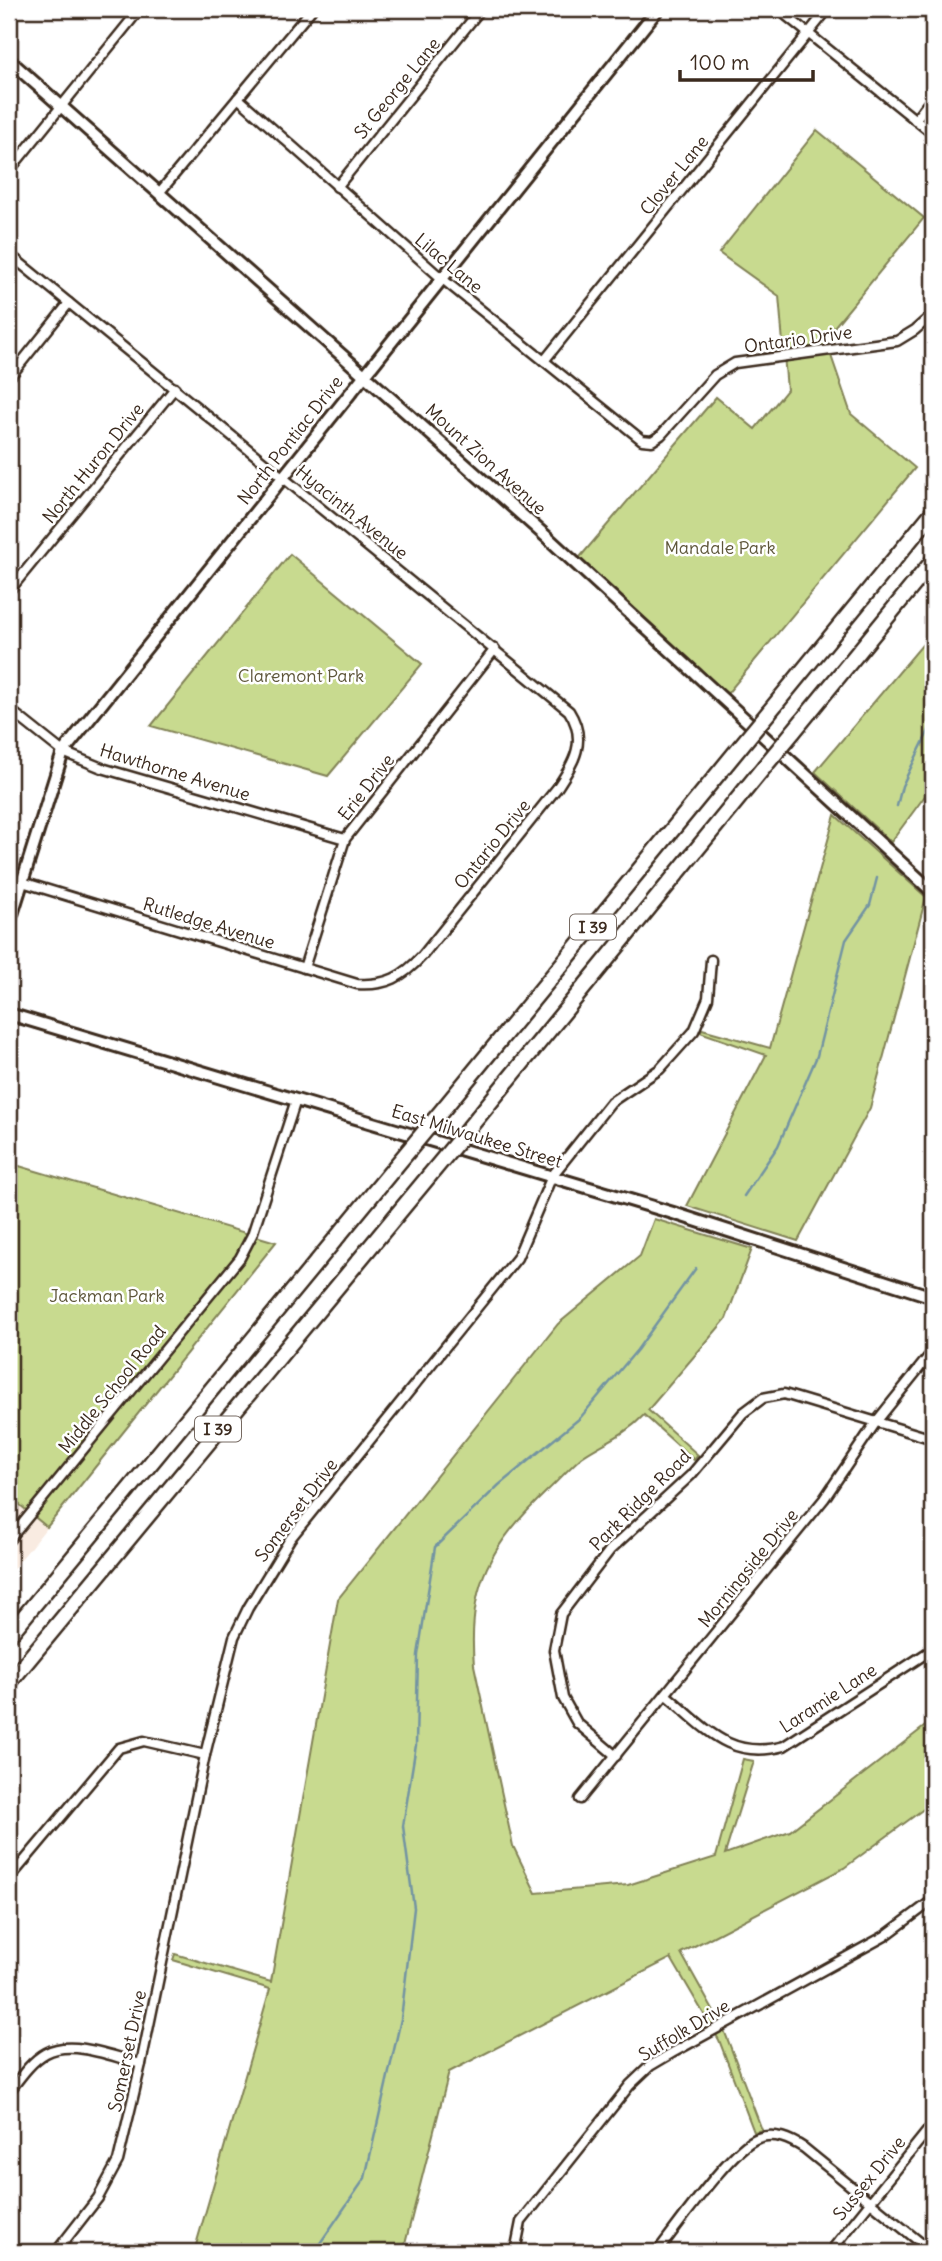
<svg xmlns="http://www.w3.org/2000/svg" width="942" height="2261" font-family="Delius,sans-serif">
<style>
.built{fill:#f9ebe1}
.green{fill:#c8da8f;stroke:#828256;stroke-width:2}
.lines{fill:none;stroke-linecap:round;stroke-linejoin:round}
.stream{stroke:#7394a2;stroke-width:2.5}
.street-casing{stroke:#3b2a1e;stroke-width:13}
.secondary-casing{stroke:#3b2a1e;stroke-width:16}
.highway-casing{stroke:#3b2a1e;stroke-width:19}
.street{stroke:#fff;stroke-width:8}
.secondary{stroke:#fff;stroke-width:10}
.highway{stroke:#fff;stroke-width:14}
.highway-bridge-casing{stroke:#3b2a1e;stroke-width:19;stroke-linecap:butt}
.highway-bridge{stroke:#fff;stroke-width:14}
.labels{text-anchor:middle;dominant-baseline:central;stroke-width:5;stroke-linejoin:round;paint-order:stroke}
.shield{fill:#fff;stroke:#766a62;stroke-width:2}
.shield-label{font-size:16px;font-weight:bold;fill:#3b2a1e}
.street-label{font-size:18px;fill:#3b2a1e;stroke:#fff}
.park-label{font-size:18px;fill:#5e563a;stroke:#fff}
</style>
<rect width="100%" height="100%" fill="#fff"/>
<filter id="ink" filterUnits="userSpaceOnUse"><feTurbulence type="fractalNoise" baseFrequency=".0143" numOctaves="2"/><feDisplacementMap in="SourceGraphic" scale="14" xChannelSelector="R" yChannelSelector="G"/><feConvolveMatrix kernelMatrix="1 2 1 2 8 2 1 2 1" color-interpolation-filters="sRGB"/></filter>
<g filter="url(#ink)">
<polygon class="built" points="9,1496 47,1527 9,1574"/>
<g class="green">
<polygon points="817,130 924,218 825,338 851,414 915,468 722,700 575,563 716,397 755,429 787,390 779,296 719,253"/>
<polygon points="290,554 422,664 328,776 151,726"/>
<polygon points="933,632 933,785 891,842 815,772"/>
<polygon points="835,815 926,897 870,1108 798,1241 687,1206 766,1055 700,1032 702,1029 770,1048"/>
<polygon points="9,1163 276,1242 47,1527 9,1496"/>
<path d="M654,1219L752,1249L726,1319L648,1410L698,1455L694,1460L644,1415C624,1436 604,1442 582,1457C570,1467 559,1480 547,1491C491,1545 467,1584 474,1665L513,1846L536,1893L628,1885L716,1857L743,1759L754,1761L725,1854L790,1831L933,1720V1802L844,1868L681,1953L724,2030L762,2130L754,2132L719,2040L671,1958L449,2072L403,2252H194L270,1989L173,1960L175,1954L271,1982L338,1599L558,1324L640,1256Z"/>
</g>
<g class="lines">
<g class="stream">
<polyline points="897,806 902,786 933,722"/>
<polyline points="744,1196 778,1146 817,1056 846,940 870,905 877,878"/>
<polyline points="314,2252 365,2178 401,2019 414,1908 403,1826 416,1745 418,1655 435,1547 499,1485 580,1418 637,1350 696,1268"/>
</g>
<defs>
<g id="street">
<polyline points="778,9 933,134"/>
<polyline points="238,98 440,277 642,440 652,441 661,435 715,375 735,363 897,341 915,330 933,314"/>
<polyline points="915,120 933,97"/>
<polyline points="9,171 140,9"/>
<polyline points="337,187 481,9"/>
<polyline points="159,193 312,9"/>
<path d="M9,254L569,711C588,741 574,762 557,788L423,955C403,977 387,986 357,984L9,878"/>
<polyline points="544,361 828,9"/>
<polyline points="9,378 69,303"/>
<polyline points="9,591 175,388"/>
<polyline points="9,709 63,752 102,768 345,839"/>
<polyline points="304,968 345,839 495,649"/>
<polyline points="9,1540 240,1258 252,1235 296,1100"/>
<path d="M666,1695C705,1727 729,1761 784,1746L933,1649"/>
<polyline points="616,1756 577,1723 563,1698 554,1650 561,1614 610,1550 691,1475 743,1413 763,1398 784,1394 933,1439"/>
<polyline points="580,1799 824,1499 876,1422 933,1351"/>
<polyline points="9,1879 119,1748 144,1741 205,1755"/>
<path d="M9,2092C19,2079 31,2061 46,2053C72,2039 115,2057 141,2064"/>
<polyline points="56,2252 98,2198 118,2161 141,2064 205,1755 234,1637 248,1608 290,1539 517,1258 552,1176 611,1102 660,1069 694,1031 708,998 711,960"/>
<polyline points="515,2252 521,2222 630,2085 650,2066 672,2053 885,1936 933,1900"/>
<path d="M657,2252C677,2227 732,2147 758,2138C775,2132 790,2139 804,2148L932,2252"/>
<polyline points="830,2252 933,2124"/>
</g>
<g id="secondary">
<polyline points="9,60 549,539 933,892"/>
<polyline points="9,924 63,752 658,9"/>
<polyline points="9,1014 673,1213 933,1297"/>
</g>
<g id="highway">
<polyline points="769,712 933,512"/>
<polyline points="793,732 933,561"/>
<polyline points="445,1107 740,747"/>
<polyline points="478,1117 764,767"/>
<polyline points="9,1635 395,1167"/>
<polyline points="9,1683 429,1176"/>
</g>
</defs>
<use href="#street" class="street-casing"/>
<use href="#secondary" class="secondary-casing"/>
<use href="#highway" class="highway-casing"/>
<use href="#street" class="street"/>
<use href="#secondary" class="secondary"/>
<use href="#highway" class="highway"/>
<defs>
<g id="highway-bridge">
<polyline points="740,747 769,712"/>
<polyline points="764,767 793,732"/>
<polyline points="395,1167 445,1107"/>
<polyline points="429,1176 478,1117"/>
</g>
</defs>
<use href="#highway-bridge" class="highway-bridge-casing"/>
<use href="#highway-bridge" class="highway-bridge"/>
</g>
</g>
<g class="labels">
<g class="shield">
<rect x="570" y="914.5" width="46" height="25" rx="5"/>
<rect x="195" y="1416.5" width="46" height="25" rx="5"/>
</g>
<g class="shield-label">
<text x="593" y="927">I 39</text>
<text x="218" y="1429">I 39</text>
</g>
<g class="street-label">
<text transform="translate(397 88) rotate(-51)">St George Lane</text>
<text transform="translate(674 175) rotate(-51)">Clover Lane</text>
<text transform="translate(449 263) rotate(40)">Lilac Lane</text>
<text transform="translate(798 339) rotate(-8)">Ontario Drive</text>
<text transform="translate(290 440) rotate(-52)">North Pontiac Drive</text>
<text transform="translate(486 459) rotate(42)">Mount Zion Avenue</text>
<text transform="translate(93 463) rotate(-51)">North Huron Drive</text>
<text transform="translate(352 512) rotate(39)">Hyacinth Avenue</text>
<text transform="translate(175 772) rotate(17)">Hawthorne Avenue</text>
<text transform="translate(366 787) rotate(-52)">Erie Drive</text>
<text transform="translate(492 844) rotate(-51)">Ontario Drive</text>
<text transform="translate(209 923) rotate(17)">Rutledge Avenue</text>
<text transform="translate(477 1136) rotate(17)">East Milwaukee Street</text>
<text transform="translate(112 1389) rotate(-51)">Middle School Road</text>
<text transform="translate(640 1500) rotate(-45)">Park Ridge Road</text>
<text transform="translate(296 1510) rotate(-53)">Somerset Drive</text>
<text transform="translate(748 1568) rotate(-51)">Morningside Drive</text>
<text transform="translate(828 1698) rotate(-33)">Laramie Lane</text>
<text transform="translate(684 2030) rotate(-31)">Suffolk Drive</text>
<text transform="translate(127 2051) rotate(-78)">Somerset Drive</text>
<text transform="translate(869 2178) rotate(-51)">Sussex Drive</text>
</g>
<g class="park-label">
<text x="720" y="547">Mandale Park</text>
<text x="301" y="675">Claremont Park</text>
<text x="107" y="1295">Jackman Park</text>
</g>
</g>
<rect width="942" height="2261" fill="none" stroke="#fff" stroke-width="35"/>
<rect x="18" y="18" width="907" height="2226" fill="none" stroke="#3b2a1e" stroke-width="2.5" filter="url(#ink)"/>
<path d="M680 70v10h133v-10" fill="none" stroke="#3b2a1e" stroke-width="3.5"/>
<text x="690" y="70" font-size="21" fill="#3b2a1e" stroke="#ffffff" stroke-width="5" paint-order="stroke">100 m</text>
</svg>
